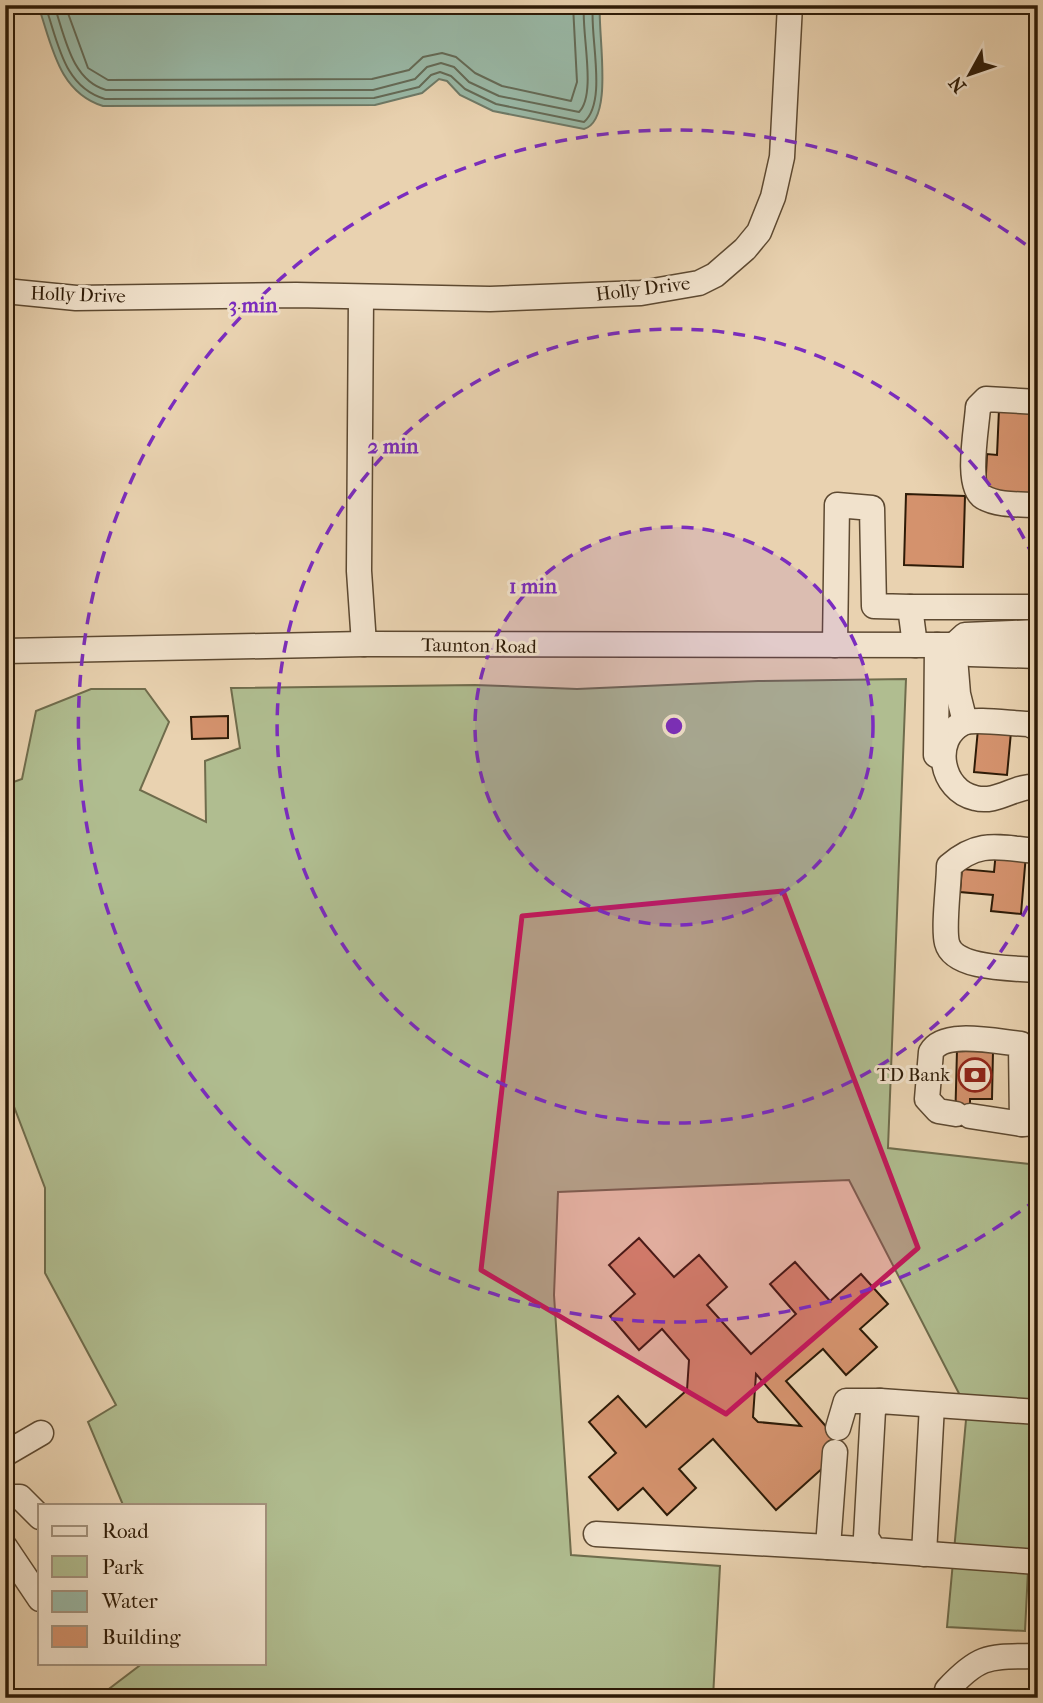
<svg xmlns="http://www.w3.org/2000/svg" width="1043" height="1703" font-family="'IM FELL French Canon',serif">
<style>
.green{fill:#b0bd90;stroke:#6f6c4c;stroke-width:2}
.water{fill:#99b8a6;stroke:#6e7966;stroke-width:2}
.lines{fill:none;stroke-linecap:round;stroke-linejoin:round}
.shore{stroke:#646a56;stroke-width:2}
.building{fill:#d4926d;stroke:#2e1b07;stroke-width:2;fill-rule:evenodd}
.minor-casing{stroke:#5d4931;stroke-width:27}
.minor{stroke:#f1e2cc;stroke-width:24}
.marked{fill:#c2185b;fill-opacity:0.2;stroke:#c2185b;stroke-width:5;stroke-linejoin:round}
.ring{fill:none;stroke:#7b2cbf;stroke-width:3.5;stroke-dasharray:12 9}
.labels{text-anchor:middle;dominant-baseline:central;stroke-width:6;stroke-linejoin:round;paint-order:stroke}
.street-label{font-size:19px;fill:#2e1b07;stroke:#f1e2cc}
.poi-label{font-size:19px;fill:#2e1b07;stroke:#f1e2cc;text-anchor:end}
.centre{fill:#7b2cbf;stroke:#f1e2cc;stroke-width:3.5}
.ring-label{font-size:21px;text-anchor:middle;font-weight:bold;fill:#7b2cbf;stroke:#f1e2cc;stroke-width:6;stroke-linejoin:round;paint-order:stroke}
</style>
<rect width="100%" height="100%" fill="#e9d2b0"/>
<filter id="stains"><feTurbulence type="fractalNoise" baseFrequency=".00286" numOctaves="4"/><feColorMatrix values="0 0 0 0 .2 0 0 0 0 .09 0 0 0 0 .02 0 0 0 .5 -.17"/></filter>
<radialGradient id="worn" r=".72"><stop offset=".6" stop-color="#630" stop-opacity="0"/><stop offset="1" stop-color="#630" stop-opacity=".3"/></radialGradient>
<polygon class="green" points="906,679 888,1148 1038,1165 1038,1371 1025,1631 947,1627 967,1409 849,1180 558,1192 554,1295 571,1555 720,1566 713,1698 97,1698 143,1663 264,1663 264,1505 123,1505 88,1422 116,1405 45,1273 45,1188 5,1083 5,785 22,779 36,711 91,689 145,689 169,722 140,790 206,822 205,761 240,748 231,688 475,685 577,689 758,681"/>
<path class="water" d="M38,5H600C597,31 615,120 584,129L493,111L460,95L447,81L439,79L422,93L375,105L103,106C58,92 52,45 38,5Z"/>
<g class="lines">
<g class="shore">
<path d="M45,5C58,41 63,87 105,99L374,98L419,87L431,75L440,72L451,76L465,89L496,104L584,122C608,101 589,35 593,5"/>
<path d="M54,5C65,36 71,80 106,90H373L415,79L427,67L441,63L454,67L469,82L499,96L579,112C597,94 581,32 584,5"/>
<polyline points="65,5 88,68 108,80 372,79 409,70 423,57 442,53 456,57 475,73 502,86 571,101 577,82 573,5"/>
</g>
</g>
<g class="building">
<polygon points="999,409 1038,411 1037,495 985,493 987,454 997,455"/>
<polygon points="906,494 965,496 963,567 904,565"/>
<polygon points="228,716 228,738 192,739 191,717"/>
<polygon points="978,729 1011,732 1007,775 974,772"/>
<polygon points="996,851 1026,854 1021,914 991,911 993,895 960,892 962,869 994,872"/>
<polygon points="957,1050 993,1051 992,1099 970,1099 970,1126 955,1126"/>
<path d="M639,1238L674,1277L699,1255L727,1287L707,1305L751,1354L796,1314L770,1284L795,1262L830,1301L861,1274L888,1304L860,1329L877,1347L846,1375L823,1349L786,1381L845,1448L776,1510L713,1439L679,1469L696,1488L667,1515L643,1488L618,1510L589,1477L616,1453L589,1422L618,1396L646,1427L687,1390L689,1360L662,1329L639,1350L610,1316L635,1294L609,1265ZM756,1374L801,1426L758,1422L753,1417Z"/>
</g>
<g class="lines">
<defs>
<g id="minor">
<polyline points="5,291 76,298 296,295 490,299 641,293 699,283 715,275 745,249 759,232 773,197 782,157 790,5"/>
<polyline points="361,298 359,571 364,644"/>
<path d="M1038,402L986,399L978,407C977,427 965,486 983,497C998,506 1021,504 1038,505"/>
<polyline points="910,607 1038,607"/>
<polyline points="835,645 837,505 872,508 874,606 910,607 915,645"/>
<polyline points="954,645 965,635 1038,632"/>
<polyline points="954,645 958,694 965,722"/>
<polyline points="5,651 364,644 954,645 970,654 1038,656"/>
<path d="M1038,728L1028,724C1014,724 974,718 963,723C931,739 941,791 975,798C998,804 1016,784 1038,787"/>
<polyline points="936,755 937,645"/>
<path d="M1038,851C999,848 980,839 949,866C949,884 943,927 947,943C954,970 1015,968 1038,970"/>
<path d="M956,1114L938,1111L927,1099L931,1052C943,1029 998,1042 1021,1044L1022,1124L1038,1123"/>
<polyline points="970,1116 1022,1124"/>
<polyline points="1038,1412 880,1401 873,1410 866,1537 874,1550 1038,1562"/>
<polyline points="838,1428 846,1401 880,1401"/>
<polyline points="835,1452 828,1547 874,1550"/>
<polyline points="5,1454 41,1433"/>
<polyline points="5,1497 20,1497 40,1517"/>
<polyline points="596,1534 828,1547"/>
<polyline points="5,1547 40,1599"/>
<polyline points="924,1554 932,1405"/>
<path d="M946,1698L947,1690C981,1653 990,1657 1038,1656"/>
</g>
</defs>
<use href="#minor" class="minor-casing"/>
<use href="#minor" class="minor"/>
</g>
<path class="marked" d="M783,891L918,1248L726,1414L481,1270L522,916Z"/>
<circle cx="674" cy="726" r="199" fill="#7b2cbf" fill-opacity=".12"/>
<g class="ring">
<circle cx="674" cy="726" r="199"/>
<path d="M1037 887A397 397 0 1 1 1037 565"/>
<path d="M1037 1199A596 596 0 1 1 1037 253"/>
</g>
<defs>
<symbol id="bank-ring" viewBox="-11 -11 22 22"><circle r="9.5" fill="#f1e2cc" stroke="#8f2418" stroke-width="1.5"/><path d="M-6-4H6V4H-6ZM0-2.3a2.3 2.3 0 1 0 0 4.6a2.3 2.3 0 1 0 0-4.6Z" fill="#8f2418"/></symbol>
</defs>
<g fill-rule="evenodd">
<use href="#bank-ring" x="956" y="1056" width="38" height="38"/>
</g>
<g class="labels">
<g class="street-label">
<text transform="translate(643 289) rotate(-7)">Holly Drive</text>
<text transform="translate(78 295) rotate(2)">Holly Drive</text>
<text transform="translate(479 646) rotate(1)">Taunton Road</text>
</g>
<g class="poi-label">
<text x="950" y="1075">TD Bank</text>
</g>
</g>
<circle cx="674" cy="726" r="10" class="centre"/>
<g class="ring-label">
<text x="253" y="312">3 min</text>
<text x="393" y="453">2 min</text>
<text x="533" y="593">1 min</text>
</g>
<rect width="1043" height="1703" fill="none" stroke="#e9d2b0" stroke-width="28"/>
<rect x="7" y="7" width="1029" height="1689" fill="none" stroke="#2e1b07" stroke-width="3.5"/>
<rect x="14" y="14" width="1015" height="1675" fill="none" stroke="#2e1b07" stroke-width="2"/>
<rect x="38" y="1504" width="228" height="161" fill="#f1e2cc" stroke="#a3927d" stroke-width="2"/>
<rect x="52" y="1526" width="35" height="10" fill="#f1e2cc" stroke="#a3927d" stroke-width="2"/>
<text x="102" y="1538" font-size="21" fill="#2e1b07">Road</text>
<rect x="52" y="1556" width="35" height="21" fill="#b0bd90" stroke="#a3927d" stroke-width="2"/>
<text x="102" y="1574" font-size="21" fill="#2e1b07">Park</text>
<rect x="52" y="1591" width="35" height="21" fill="#99b8a6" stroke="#a3927d" stroke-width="2"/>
<text x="102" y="1608" font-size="21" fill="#2e1b07">Water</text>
<rect x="52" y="1626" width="35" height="21" fill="#d4926d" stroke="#a3927d" stroke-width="2"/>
<text x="102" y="1644" font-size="21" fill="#2e1b07">Building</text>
<g transform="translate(970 74) rotate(230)" stroke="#f1e2cc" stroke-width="5" paint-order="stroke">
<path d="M0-5L12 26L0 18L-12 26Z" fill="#2e1b07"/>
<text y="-10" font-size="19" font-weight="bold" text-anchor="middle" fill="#2e1b07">N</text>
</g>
<rect width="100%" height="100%" filter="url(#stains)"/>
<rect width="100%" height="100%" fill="url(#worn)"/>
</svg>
